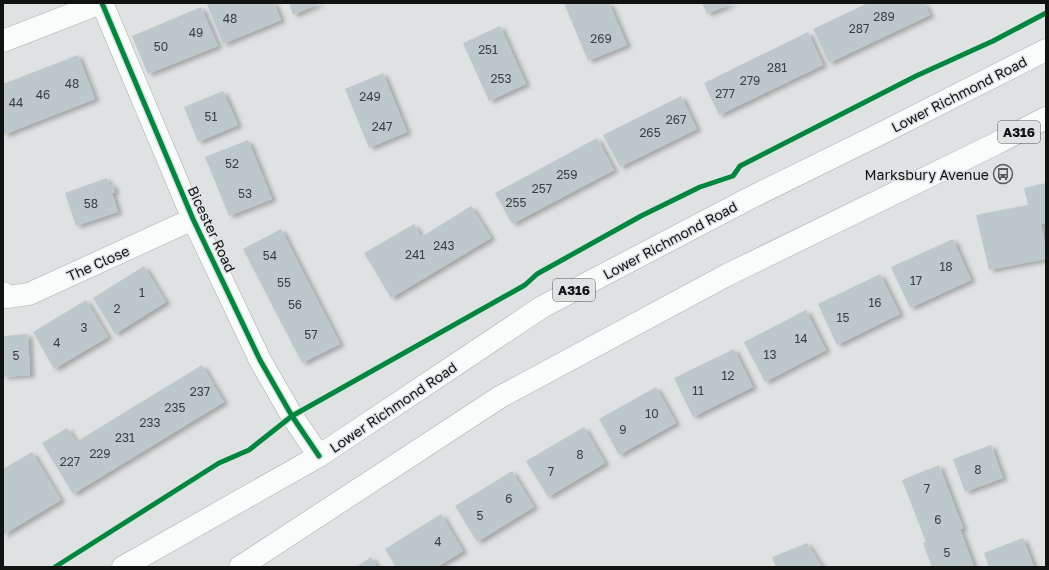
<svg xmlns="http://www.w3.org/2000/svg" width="1049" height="570" font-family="'Golos Text',sans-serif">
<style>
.building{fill:#bdc8cc;filter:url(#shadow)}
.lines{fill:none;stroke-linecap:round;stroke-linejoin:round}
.street-casing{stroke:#a9abab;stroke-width:23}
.highway-casing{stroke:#a9abab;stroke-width:23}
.street{stroke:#fafbfb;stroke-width:22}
.highway{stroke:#fafbfb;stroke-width:22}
.cycleway-casing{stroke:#dee3e3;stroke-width:8}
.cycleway{stroke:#00873e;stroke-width:5}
.labels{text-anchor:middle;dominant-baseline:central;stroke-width:3;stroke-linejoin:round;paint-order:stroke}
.number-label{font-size:12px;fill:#3c4040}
.shield{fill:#dee3e3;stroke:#4e5151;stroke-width:1}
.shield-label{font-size:13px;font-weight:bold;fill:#111212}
.street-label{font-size:14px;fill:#111212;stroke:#dee3e3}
.poi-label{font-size:14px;fill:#111212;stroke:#dee3e3;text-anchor:end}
</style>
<defs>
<filter id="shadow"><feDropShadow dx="4.5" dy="2.5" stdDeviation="2" flood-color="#0004"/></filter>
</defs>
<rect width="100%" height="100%" fill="#dfe2e2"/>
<g class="building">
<polygon points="210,3 274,3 281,20 223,44 207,4"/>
<polygon points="289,3 321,3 293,15"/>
<polygon points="564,3 609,3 627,45 588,61"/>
<polygon points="702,3 733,3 707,14"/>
<polygon points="868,3 924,3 930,15 829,63 813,29"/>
<polygon points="201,7 218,46 148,74 132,36"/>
<polygon points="500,26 526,84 489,101 463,43"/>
<polygon points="808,32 823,65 719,115 704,83"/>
<polygon points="78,55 95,99 3,135 3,84"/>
<polygon points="383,73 407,132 369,148 345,89"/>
<polygon points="223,91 238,125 198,142 184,107"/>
<polygon points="681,96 697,129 620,167 603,135"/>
<polygon points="597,138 614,170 512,224 495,193"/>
<polygon points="248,140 272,199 229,216 205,157"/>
<polygon points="107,178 109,185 112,184 115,192 112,193 118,212 76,226 65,193"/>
<polygon points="1046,183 1046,223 1041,224 1046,249 1046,259 989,270 976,215 1028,205 1024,188"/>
<polygon points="471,206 491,238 391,298 364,253 414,224 421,237"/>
<polygon points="281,229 340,344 302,363 243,249"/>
<polygon points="953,239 971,280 910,308 891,267"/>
<polygon points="144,266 166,302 115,334 93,298"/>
<polygon points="880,274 900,314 837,345 818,304"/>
<polygon points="86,300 108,337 54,369 33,332"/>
<polygon points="806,310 826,350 765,382 744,342"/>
<polygon points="28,334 30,375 3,377 3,336"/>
<polygon points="734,349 753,387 693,417 674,378"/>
<polygon points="202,365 224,402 73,494 42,443 67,428 76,442"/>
<polygon points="656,387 676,423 619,455 599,419"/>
<polygon points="584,427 605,463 548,497 526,461"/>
<polygon points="991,445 1003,478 965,492 953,459"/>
<polygon points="32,452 61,500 3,535 3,469"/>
<polygon points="939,465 963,528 960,529 974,567 932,567 923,543 926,542 902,480"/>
<polygon points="512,471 534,507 477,542 455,506"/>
<polygon points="441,514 463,551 437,567 396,567 385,549"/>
<polygon points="1023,538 1034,567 989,567 984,553"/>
<polygon points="807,543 822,567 776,567 772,557"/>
<polygon points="371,557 377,567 356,567"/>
</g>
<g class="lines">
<defs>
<g id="street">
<polyline points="102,3 193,219 260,360 292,416 319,456"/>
<polyline points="3,41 101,3"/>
<polyline points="3,293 7,297 29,294 193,219"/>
</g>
<g id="highway">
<polyline points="123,567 319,456 542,307 748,199 878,135 1046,50"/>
<polyline points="240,567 500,397 727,275 991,146 1046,118"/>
</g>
</defs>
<use href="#street" class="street-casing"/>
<use href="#highway" class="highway-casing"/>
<use href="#street" class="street"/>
<use href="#highway" class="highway"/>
<defs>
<g id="cycleway">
<polyline points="102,3 193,219 260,360 292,416 319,456"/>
<polyline points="55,567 219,463 249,450 292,416 525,285 537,274 641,216 700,187 733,176 740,166 916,76 993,41 1046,13"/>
</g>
</defs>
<use href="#cycleway" class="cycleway-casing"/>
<use href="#cycleway" class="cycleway"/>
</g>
<defs>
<symbol id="bus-ring" viewBox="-11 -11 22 22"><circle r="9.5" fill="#dee3e3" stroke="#595b5b" stroke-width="1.5"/><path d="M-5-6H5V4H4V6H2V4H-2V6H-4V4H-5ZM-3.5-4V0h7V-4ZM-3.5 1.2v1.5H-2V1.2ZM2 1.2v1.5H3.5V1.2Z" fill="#595b5b"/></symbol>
</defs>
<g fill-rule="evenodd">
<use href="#bus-ring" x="992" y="163" width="22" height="22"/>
</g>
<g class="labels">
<g class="number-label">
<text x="884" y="16">289</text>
<text x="230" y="18">48</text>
<text x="859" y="28">287</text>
<text x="196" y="32">49</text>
<text x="601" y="38">269</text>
<text x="161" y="46">50</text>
<text x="488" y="49">251</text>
<text x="777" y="67">281</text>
<text x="501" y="78">253</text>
<text x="750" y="80">279</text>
<text x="72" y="83">48</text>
<text x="725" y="93">277</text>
<text x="43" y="94">46</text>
<text x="370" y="96">249</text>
<text x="16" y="102">44</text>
<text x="211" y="116">51</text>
<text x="676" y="119">267</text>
<text x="382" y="126">247</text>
<text x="650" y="132">265</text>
<text x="232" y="163">52</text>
<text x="567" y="174">259</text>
<text x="542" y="188">257</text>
<text x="245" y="193">53</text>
<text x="516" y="202">255</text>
<text x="91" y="203">58</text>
<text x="444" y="245">243</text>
<text x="415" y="254">241</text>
<text x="270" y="255">54</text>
<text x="946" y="266">18</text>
<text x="916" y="280">17</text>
<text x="284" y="282">55</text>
<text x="142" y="292">1</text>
<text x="875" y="302">16</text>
<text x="295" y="304">56</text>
<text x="117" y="308">2</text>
<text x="843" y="317">15</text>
<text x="84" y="327">3</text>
<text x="311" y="334">57</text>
<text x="801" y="338">14</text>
<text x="57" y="342">4</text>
<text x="770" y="354">13</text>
<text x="16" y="355">5</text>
<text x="728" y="375">12</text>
<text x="698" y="390">11</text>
<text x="200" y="391">237</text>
<text x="175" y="407">235</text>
<text x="652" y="413">10</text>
<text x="150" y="422">233</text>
<text x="623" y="429">9</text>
<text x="125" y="437">231</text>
<text x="100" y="453">229</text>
<text x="580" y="454">8</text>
<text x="70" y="461">227</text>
<text x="978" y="469">8</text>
<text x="551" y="471">7</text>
<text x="927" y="488">7</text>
<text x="509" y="498">6</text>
<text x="480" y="515">5</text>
<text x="938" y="519">6</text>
<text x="438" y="541">4</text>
<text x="947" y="552">5</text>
</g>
<g class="shield">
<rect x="998" y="121" width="42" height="22" rx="3"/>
<rect x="553" y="279" width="42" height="22" rx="3"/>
</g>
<g class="shield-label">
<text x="1019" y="132">A316</text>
<text x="574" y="290">A316</text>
</g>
<g class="street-label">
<text transform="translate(959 94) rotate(-27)">Lower Richmond Road</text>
<text transform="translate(212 229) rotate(65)">Bicester Road</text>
<text transform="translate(670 240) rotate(-28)">Lower Richmond Road</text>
<text transform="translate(98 263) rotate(-24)">The Close</text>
<text transform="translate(393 407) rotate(-34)">Lower Richmond Road</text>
</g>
<g class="poi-label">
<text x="989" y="174">Marksbury Avenue</text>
</g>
</g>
<rect width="1049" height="570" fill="none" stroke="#111212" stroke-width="8"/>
</svg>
